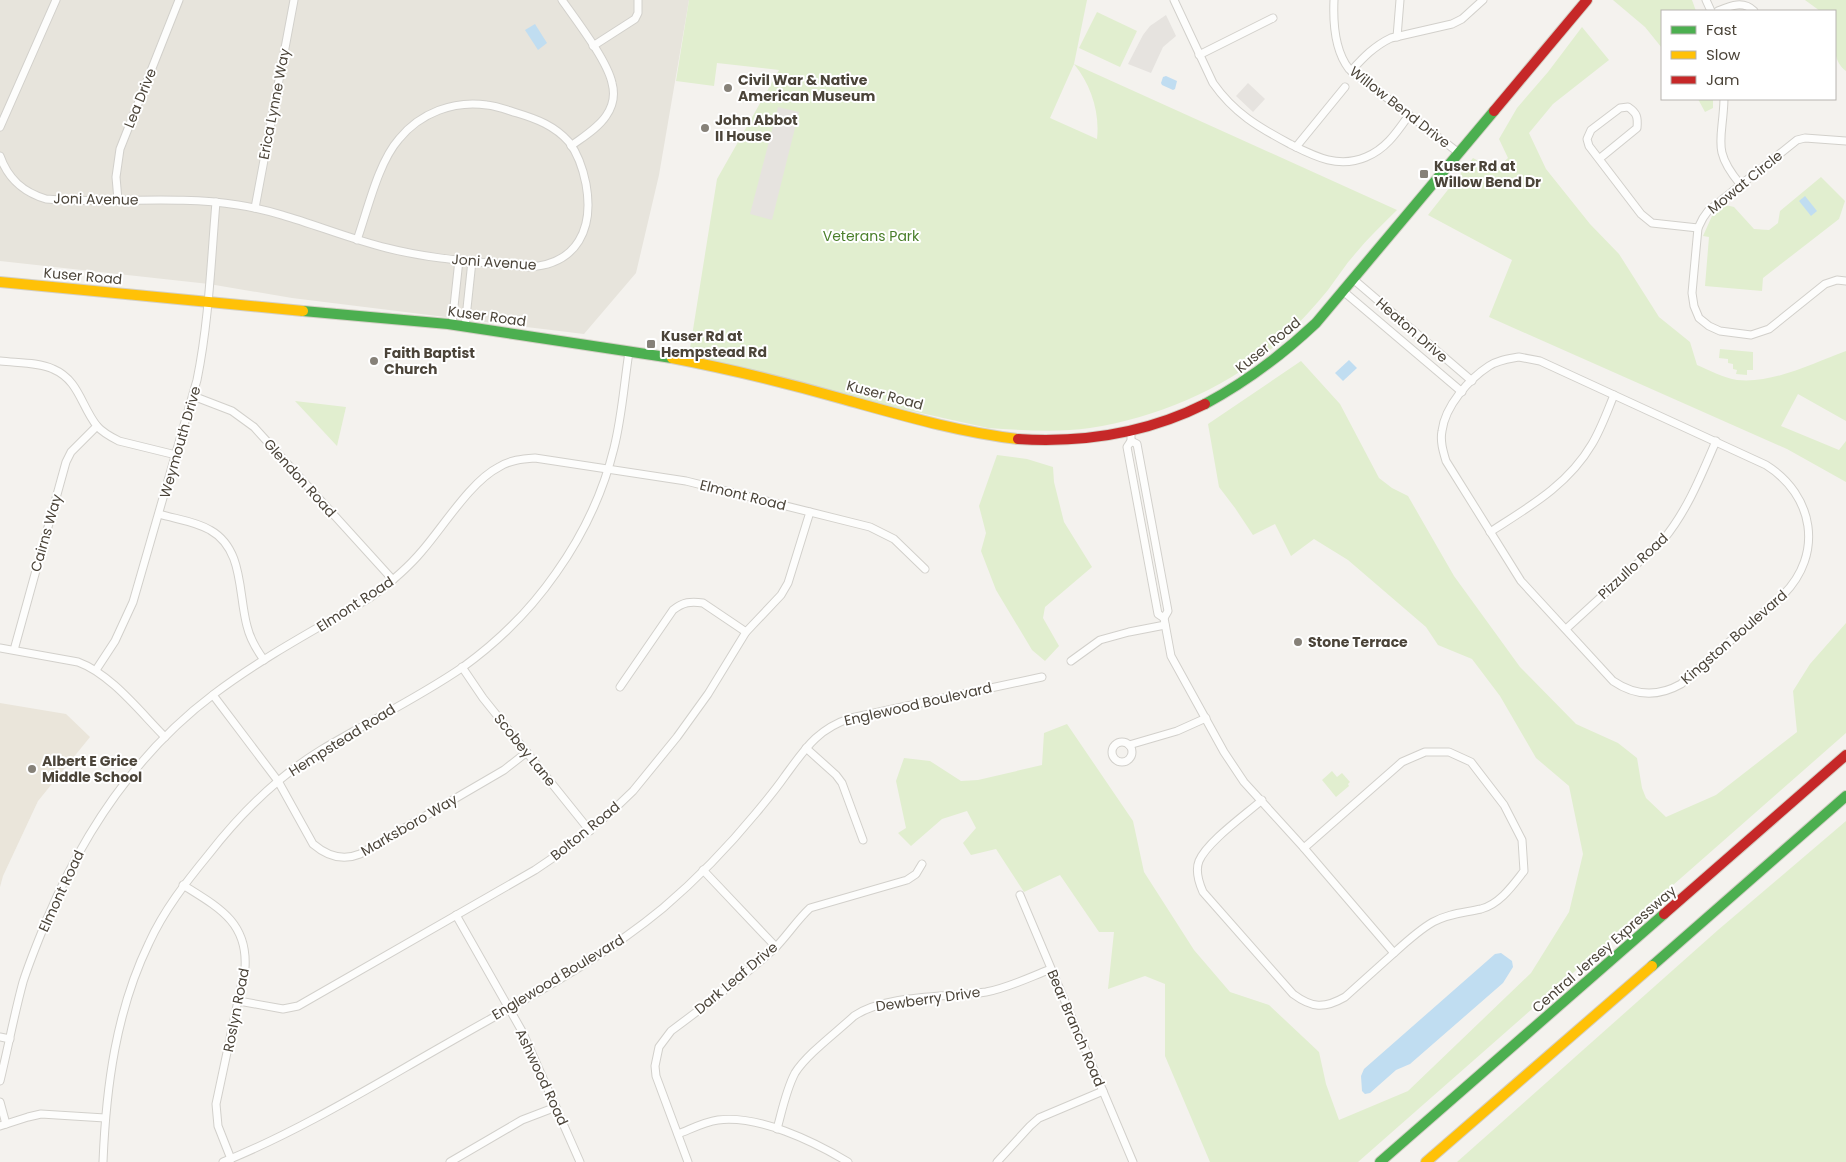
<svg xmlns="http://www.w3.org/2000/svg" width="1846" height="1162" font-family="Poppins,sans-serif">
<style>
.residential{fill:#e7e4dc}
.education{fill:#eae5da}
.green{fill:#e1eecf;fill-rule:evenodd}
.parking{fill:#e6e3df}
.water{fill:#c0ddf1}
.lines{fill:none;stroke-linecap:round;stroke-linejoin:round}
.street-casing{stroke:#d2d0cb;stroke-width:9}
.fast-casing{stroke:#d3cfc5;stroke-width:12}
.slow-casing{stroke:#d3cfc5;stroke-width:12}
.jam-casing{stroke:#d3cfc5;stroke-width:12}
.street{stroke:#fdfdfc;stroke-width:7}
.fast{stroke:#4caf50;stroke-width:10}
.slow{stroke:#ffc107;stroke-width:10}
.jam{stroke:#c62828;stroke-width:10}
.poi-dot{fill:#868178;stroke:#fff;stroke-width:2}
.labels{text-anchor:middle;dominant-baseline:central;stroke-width:4;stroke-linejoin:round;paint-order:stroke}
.poi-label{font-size:14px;font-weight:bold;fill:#4b4439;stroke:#fff;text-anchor:start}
.street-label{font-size:14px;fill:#4b4439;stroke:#fff}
.park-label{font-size:14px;fill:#4a7f2a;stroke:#fff}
</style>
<rect width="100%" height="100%" fill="#f4f2ee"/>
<polygon class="residential" points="0,0 689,0 659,175 636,273 584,334 292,298 209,284 0,261"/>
<polygon class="education" points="0,703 66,714 90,737 38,801 3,876 0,887"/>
<g class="green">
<path d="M689,0H1087L1074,64L1397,210C1383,224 1368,238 1355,254C1345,265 1337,278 1328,290C1315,306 1301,321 1287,335C1234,385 1162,417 1090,428C1057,433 1022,430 988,428L688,361L717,179L779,70L717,63L714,86L676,81ZM1074,64C1091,85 1100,112 1097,139L1050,118Z"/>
<polygon points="1613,0 1692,0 1696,11 1662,11 1662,48 1645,27"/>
<path d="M1805,0H1846V71C1829,59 1835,30 1835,11H1820Z"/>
<polygon points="1097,12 1137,31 1120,67 1079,48"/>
<path d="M1582,27L1609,60L1553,104L1529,133L1546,169L1590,224L1619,254L1659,317L1690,342L1697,365C1709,370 1724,378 1737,380C1773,384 1813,363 1846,351V421L1798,394L1781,426L1839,450L1846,441V482L1787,449L1489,317L1512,260L1428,215L1473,158L1495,170L1508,158L1499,139L1517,108L1548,72Z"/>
<polygon points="1698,99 1713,99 1713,108 1705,112"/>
<polygon points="1821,177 1845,201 1839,219 1763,278 1762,291 1705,286 1709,237 1703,236 1712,216 1725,205 1734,207 1754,229 1769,230 1778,223 1780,211"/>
<polygon points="1720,349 1753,352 1753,370 1747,370 1747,375 1736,374 1737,370 1733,369 1733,364 1728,363 1728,359 1719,358"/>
<polygon points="1301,361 1340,404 1379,478 1392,488 1408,496 1454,576 1520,667 1576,724 1618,743 1637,758 1642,788 1646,798 1666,817 1716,795 1797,732 1793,691 1810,664 1846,623 1846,733 1358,1162 1210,1162 1165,1056 1165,984 1145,976 1108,989 1114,932 1099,932 1060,875 1024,892 996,849 971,855 963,843 976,828 967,811 942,819 911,846 898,833 906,828 896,781 904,758 930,761 961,781 978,780 1042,765 1044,733 1067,724 1133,821 1144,872 1194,950 1230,992 1269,1005 1319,1052 1326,1084 1339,1120 1408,1091 1531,973 1569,912 1583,854 1569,786 1536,758 1500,696 1472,659 1438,645 1426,627 1348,560 1314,539 1291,556 1275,524 1253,535 1235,508 1219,487 1208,424"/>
<polygon points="295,401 346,407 337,446"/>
<polygon points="997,455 1027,459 1053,467 1054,482 1064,522 1092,567 1045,607 1043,618 1059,646 1045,661 1032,650 996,590 981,551 986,533 979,506"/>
<polygon points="1332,771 1337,777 1342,773 1350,782 1348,784 1349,786 1336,797 1322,780"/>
<polygon points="1846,821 1846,1162 1457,1162 1718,930"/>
</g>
<g class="parking">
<polygon points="1166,15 1176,36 1163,47 1151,73 1128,64 1143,35 1150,26"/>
<polygon points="1248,83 1265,99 1253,112 1236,96"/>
<polygon points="778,107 799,112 772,220 750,214"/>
</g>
<g class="water">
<polygon points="535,24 547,43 538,50 525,30"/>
<polygon points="1166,76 1177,81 1175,89 1173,90 1162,85 1161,83 1163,77"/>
<polygon points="1805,196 1817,211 1811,216 1799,201"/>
<polygon points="1349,360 1357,368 1343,381 1335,373"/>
<polygon points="1501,953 1512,961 1513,967 1503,983 1410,1064 1396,1070 1370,1093 1365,1094 1362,1091 1361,1076 1364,1069 1495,954"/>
</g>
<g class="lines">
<defs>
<g id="street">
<path d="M562,0C576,20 607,60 612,83C615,94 613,106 606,116C598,128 583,137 571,146"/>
<path d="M1174,0L1213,83C1234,113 1258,127 1290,144C1314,156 1338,169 1366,157C1386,149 1397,132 1409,115"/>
<path d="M1334,0C1333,22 1335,51 1349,69L1459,153"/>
<polyline points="1706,0 1711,11"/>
<path d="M1718,11C1730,6 1743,0 1754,11"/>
<polyline points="1397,37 1400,0"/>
<polyline points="593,46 635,19 638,13 638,0"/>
<polyline points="1199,55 1273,18"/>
<path d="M1351,71C1363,58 1374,46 1391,38L1452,24L1462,19L1483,0"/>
<path d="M1724,99C1723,140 1711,149 1740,184"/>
<polyline points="0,127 56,0"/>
<polyline points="1846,141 1805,138 1797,140 1708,211 1703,218 1698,228 1692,293 1694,306 1699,318 1709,326 1720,331 1751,335 1769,329 1825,284 1837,280 1846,281"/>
<polyline points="1296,147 1345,87"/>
<path d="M0,156C8,179 23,192 46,199C110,204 175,195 238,205C290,213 337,236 387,248C433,260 482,262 529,267C578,264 594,228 586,184C583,169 578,154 569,142C555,126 537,119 517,113C507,110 497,106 487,105C454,100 420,113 399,139C378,163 368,209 357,240"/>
<path d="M1599,159L1637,128C1638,117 1637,113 1628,107L1620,108L1591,130L1587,139L1589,146L1641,214L1652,223L1698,228"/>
<polyline points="118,200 116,177 120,149 179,0"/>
<polyline points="255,208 294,0"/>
<polyline points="1353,279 1472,381"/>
<polyline points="1343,291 1462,392"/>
<polyline points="452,325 459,260"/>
<polyline points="465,327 472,261"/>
<path d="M1519,357L1540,361L1766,465C1814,495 1824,554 1783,595L1681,684C1658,697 1635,696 1613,681L1521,581L1446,461C1443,451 1440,441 1442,431C1445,406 1469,379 1489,366C1498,360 1508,359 1519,357Z"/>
<path d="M0,361C17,363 38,362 53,369C79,380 81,406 97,426C103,433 111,437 119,441L176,455"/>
<polyline points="193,396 232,411 254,427 393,580"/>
<polyline points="1131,436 1131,441 1127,447 1158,614 1164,618"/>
<path d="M1131,441L1137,444L1168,611L1164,618L1171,656L1224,752L1244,782L1304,848L1394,953L1345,997C1324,1009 1312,1008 1293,994L1203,892C1199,883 1195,871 1199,861C1207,842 1245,815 1262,800"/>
<path d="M159,514C175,519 195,521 210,530C244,549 238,593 247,626C250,639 256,649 264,660"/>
<path d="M1490,532C1529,507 1568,485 1592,444C1601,429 1607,412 1614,395"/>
<path d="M1566,629L1663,540C1687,511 1701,476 1716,441"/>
<path d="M0,648L78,662C111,674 140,712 165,737"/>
<polyline points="14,650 66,462 71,452 97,426"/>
<polyline points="1071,661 1100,640 1129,632 1165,625"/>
<polyline points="462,667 483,698 590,831"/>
<path d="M96,670L115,641L133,602L197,380C209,321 211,261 216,202"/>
<path d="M620,687L673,610C683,602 691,601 703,603L746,632"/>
<path d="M213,695L278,781L313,844C327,856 343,861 360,854L504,770L527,752"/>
<circle cx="1122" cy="752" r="10"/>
<polyline points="1129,745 1177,731 1206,718"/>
<polyline points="806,748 836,775 842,783 863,840"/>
<path d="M1304,848L1402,762L1425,752H1449L1471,762L1504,805L1522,840L1524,871C1513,885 1500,904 1481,909C1464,913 1450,913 1433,922C1419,930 1406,942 1394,953"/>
<polyline points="703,870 776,947"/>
<path d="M183,885C218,907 248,922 245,968L216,1104L218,1126L231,1159"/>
<polyline points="1020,895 1133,1162"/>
<polyline points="456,915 523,1033 580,1162"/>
<polyline points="239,1001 283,1009 298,1006 535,870 563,851 609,814 633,791 677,737 708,694 746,632 781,595 788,583 810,512"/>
<polyline points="0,1037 10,1039"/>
<path d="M0,1081C8,1048 14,1015 23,982C30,960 39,939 47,919C84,831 137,752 214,694C263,657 318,628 371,597C390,583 407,569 422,551C443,527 471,481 499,467C510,460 522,459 535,458L686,481L870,527L894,539L925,569"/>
<polyline points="0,1102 6,1124"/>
<polyline points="0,1126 28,1117 41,1114 105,1118"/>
<path d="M777,1129C782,1111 786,1090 795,1073C807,1054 837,1032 854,1016C887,994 947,998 986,992C1008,988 1030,977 1051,969"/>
<path d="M678,1134C691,1129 704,1122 718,1120C759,1115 813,1141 848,1162"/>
<path d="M103,1162C106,1087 116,1011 149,943C164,910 186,882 209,854C241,813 277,777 321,750C368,722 418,698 463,667C499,641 531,609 556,573C583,535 603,493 614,448C622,416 624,384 629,352"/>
<path d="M223,1162C302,1130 374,1085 448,1043C521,1001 598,962 663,908C697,879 728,847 756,813C766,801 776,789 785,776C805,749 817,729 851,718L1042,677"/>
<polyline points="450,1162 522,1120 556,1107"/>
<path d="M688,1162L656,1076L655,1066L659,1047L671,1031C706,1005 742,978 774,949C787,936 797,920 810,908L907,880L916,874L922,864"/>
<polyline points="997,1162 1030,1126 1039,1118 1103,1091"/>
</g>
<g id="fast">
<polyline points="303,311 448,324 672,358"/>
<path d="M1205,404C1248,381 1281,356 1316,323L1494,111"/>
<polyline points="1652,966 1846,796"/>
<polyline points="1380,1162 1664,914"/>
</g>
<g id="slow">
<polyline points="0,282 303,311"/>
<path d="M672,358C730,369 787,383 843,399C901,415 958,432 1018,439"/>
<polyline points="1426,1162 1652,966"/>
</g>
<g id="jam">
<polyline points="1494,111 1587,0"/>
<path d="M1018,439C1082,443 1147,433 1205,404"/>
<polyline points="1664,914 1846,755"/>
</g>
</defs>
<use href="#street" class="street-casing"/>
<use href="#fast" class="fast-casing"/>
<use href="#slow" class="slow-casing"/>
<use href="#jam" class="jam-casing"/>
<use href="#street" class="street"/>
<use href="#fast" class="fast"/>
<use href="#slow" class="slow"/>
<use href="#jam" class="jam"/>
</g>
<g class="poi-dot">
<circle cx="728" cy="88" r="5"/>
<circle cx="705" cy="128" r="5"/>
<rect x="1419" y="169" width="10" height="10" rx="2.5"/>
<rect x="646" y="339" width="10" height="10" rx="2.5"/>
<circle cx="374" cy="361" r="5"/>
<circle cx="1298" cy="642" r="5"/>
<circle cx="32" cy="769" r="5"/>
</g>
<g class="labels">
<g class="poi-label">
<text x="738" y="80">Civil War &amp; Native<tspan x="738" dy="16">American Museum</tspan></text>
<text x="715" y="120">John Abbot<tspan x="715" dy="16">II House</tspan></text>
<text x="1434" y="166">Kuser Rd at<tspan x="1434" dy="16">Willow Bend Dr</tspan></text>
<text x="661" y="336">Kuser Rd at<tspan x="661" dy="16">Hempstead Rd</tspan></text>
<text x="384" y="353">Faith Baptist<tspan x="384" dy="16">Church</tspan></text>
<text x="1308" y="642">Stone Terrace</text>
<text x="42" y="761">Albert E Grice<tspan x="42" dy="16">Middle School</tspan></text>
</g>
<g class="street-label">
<text transform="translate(140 98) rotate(-68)">Lea Drive</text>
<text transform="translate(274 104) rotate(-79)">Erica Lynne Way</text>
<text transform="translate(1400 107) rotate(38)">Willow Bend Drive</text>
<text transform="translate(1745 182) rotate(-39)">Mowat Circle</text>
<text transform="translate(96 199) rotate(1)">Joni Avenue</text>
<text transform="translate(494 262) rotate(4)">Joni Avenue</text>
<text transform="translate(83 276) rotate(5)">Kuser Road</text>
<text transform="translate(487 316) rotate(8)">Kuser Road</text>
<text transform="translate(1412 330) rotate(41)">Heaton Drive</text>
<text transform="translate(1268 345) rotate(-39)">Kuser Road</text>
<text transform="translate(885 395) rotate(15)">Kuser Road</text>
<text transform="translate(180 442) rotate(-74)">Weymouth Drive</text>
<text transform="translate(300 478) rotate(48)">Glendon Road</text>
<text transform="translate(743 495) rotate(14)">Elmont Road</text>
<text transform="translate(46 533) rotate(-74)">Cairns Way</text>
<text transform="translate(1633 566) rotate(-43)">Pizzullo Road</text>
<text transform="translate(355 604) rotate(-33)">Elmont Road</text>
<text transform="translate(1734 637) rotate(-41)">Kingston Boulevard</text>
<text transform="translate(918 704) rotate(-13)">Englewood Boulevard</text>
<text transform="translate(342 740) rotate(-32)">Hempstead Road</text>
<text transform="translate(525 750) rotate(51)">Scobey Lane</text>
<text transform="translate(409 825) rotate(-30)">Marksboro Way</text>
<text transform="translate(585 831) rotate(-39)">Bolton Road</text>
<text transform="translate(61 891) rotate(-65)">Elmont Road</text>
<text transform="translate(1604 949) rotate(-41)">Central Jersey Expressway</text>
<text transform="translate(558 977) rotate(-31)">Englewood Boulevard</text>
<text transform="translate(736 978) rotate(-40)">Dark Leaf Drive</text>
<text transform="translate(928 999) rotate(-8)">Dewberry Drive</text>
<text transform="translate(236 1010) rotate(-79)">Roslyn Road</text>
<text transform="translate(1076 1028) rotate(67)">Bear Branch Road</text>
<text transform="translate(542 1077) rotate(65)">Ashwood Road</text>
</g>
<g class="park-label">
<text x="871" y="236">Veterans Park</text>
</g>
</g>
<rect x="1661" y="10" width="175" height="90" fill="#ffffff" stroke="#b7b4b0"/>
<rect x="1671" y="26" width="25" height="8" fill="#4caf50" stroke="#b7b4b0"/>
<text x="1706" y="35" font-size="15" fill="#4b4439">Fast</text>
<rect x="1671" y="51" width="25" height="8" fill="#ffc107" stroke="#b7b4b0"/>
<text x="1706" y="60" font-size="15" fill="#4b4439">Slow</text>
<rect x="1671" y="76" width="25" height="8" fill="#c62828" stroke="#b7b4b0"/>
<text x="1706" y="85" font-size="15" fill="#4b4439">Jam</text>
</svg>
